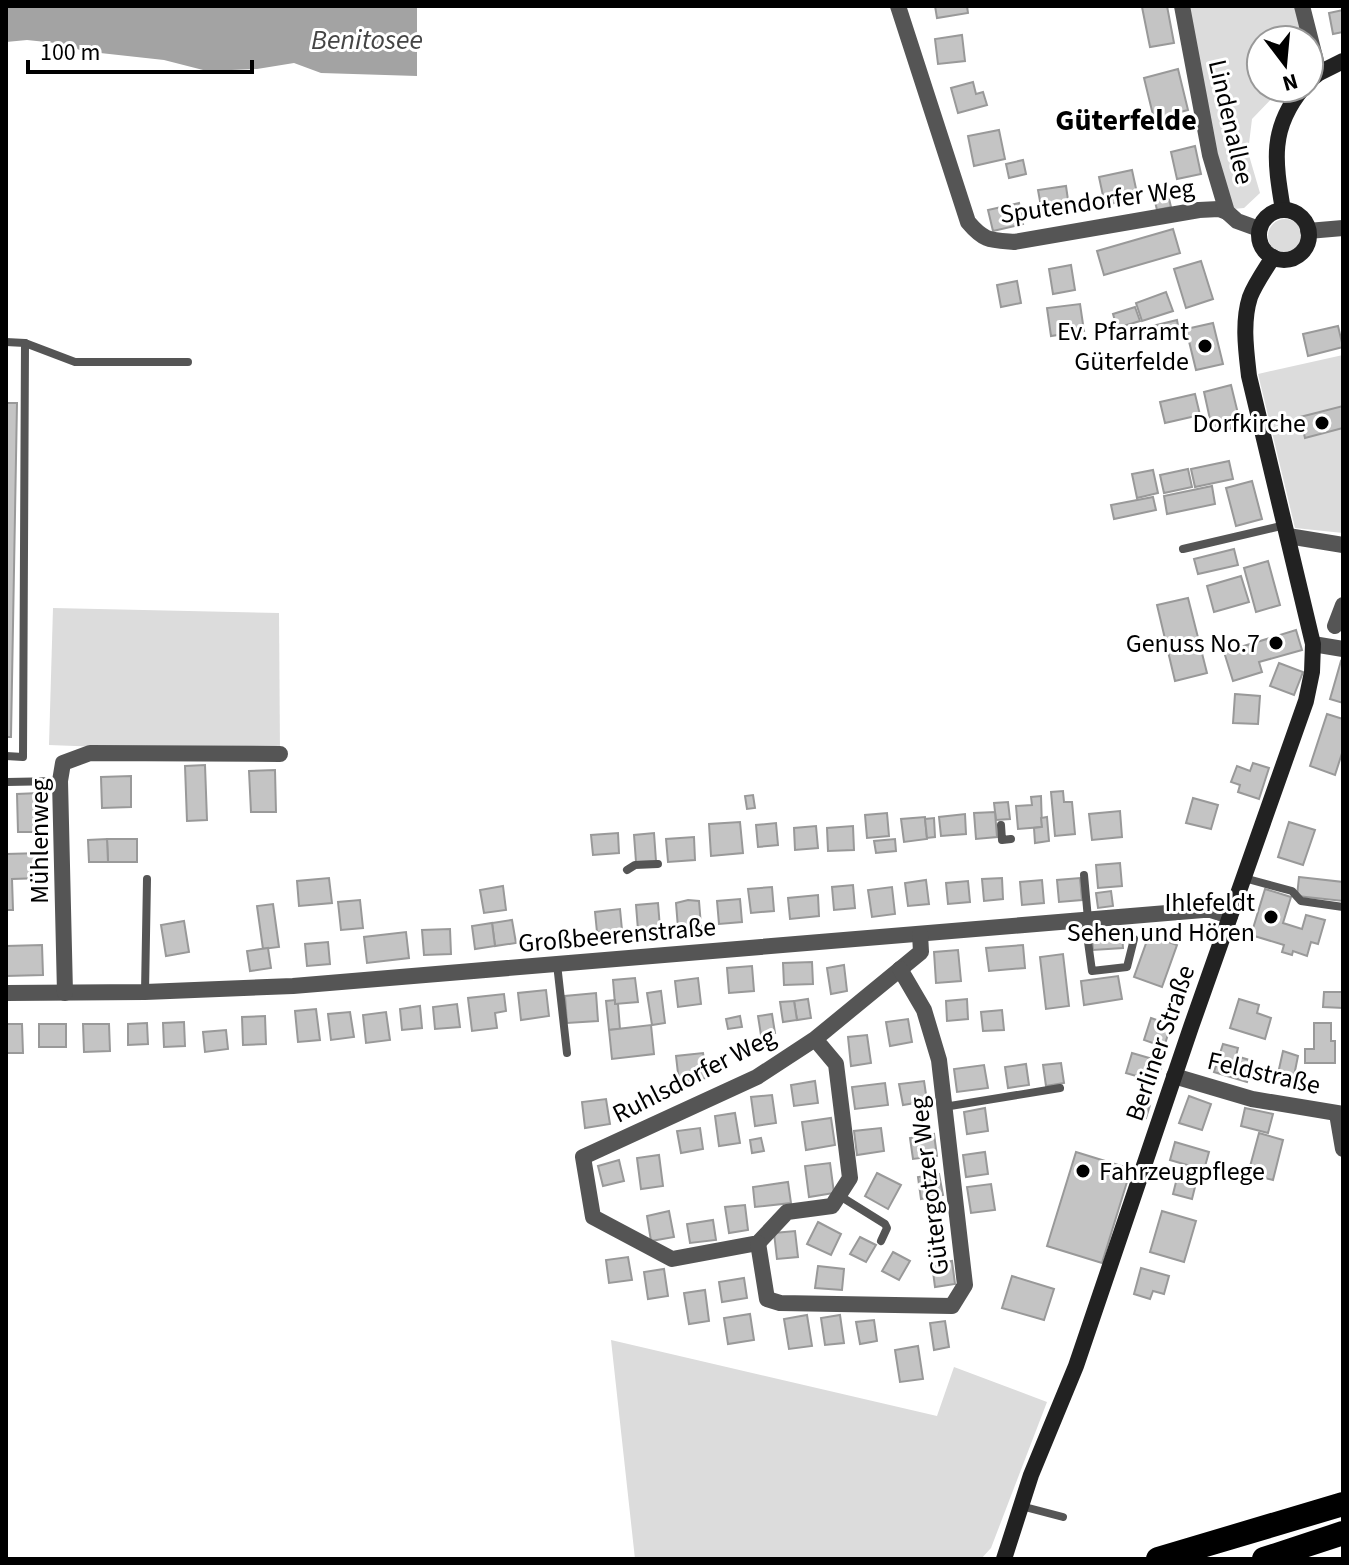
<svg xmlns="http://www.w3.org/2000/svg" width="1349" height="1565" font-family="'Source Sans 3',sans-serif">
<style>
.green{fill:#dcdcdc}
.water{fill:#a3a3a3}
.building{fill:#c4c4c4;stroke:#999;stroke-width:2}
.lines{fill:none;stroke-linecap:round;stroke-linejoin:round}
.lane{stroke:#555;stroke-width:8}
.street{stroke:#555;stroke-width:16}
.secondary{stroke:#222;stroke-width:16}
.highway{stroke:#000;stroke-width:24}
.poi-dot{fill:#000;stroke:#fff;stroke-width:3}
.labels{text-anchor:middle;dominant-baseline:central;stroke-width:6;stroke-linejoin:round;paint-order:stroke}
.street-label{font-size:26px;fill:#000;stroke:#fff}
.poi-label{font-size:26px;fill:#000;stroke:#fff;text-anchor:end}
.water-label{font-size:28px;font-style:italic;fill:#444;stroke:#fff}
.quarter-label{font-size:30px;font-weight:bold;fill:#000;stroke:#fff}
</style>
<rect width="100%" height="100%" fill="#fff"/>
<g class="green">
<polygon points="1187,6 1299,6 1307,40 1261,40 1261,88 1282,88 1252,119 1248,152 1260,193 1244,208 1233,209 1215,155"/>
<circle cx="1285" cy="236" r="17"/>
<polygon points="1343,355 1343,533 1295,528 1258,374"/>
<polygon points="53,608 279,613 280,754 49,745"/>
<polygon points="611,1340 937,1416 954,1367 1047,1402 991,1548 981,1559 635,1559"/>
</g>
<polygon class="water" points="6,6 417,6 417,76 321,73 294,63 257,69 207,71 164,60 82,51 65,44 27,40 6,42"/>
<g class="building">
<polygon points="935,6 967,6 968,13 937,18"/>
<polygon points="1148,6 1167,6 1174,43 1150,47 1142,7"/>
<polygon points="1343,10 1343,32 1333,34 1329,13"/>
<polygon points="962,35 965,61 938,64 935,39"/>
<polygon points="1178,69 1188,110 1154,119 1144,78"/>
<polygon points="973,82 976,94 983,92 987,105 958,113 951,88"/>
<polygon points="999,130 1005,159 974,166 968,136"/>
<polygon points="1195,146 1201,174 1177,179 1171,152"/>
<polygon points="1023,160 1026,174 1009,178 1006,164"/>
<polygon points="1132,170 1138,198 1105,205 1099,177"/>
<polygon points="1066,186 1069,207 1042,212 1038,190"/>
<polygon points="1166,186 1171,207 1157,210 1152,189"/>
<polygon points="1019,203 1023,224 993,231 988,210"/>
<polygon points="1173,229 1180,253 1104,275 1097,251"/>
<polygon points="1201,261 1213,299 1186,308 1174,269"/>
<polygon points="1071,265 1075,290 1053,294 1049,269"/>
<polygon points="1017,281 1021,303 1001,307 997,285"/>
<polygon points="1166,292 1173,311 1142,321 1136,303"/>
<polygon points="1080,304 1084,331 1051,336 1047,308"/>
<polygon points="1135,307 1140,321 1117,328 1113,314"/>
<polygon points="1177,320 1179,331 1147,339 1144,328"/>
<polygon points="1213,323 1223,364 1196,370 1186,329"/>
<polygon points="1338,326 1343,347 1308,356 1303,334"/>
<polygon points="1231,385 1241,426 1213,433 1204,392"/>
<polygon points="1195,394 1200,415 1165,423 1160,402"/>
<polygon points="6,403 17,403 11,737 6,737"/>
<polygon points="1343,406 1343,428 1305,438 1300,417"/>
<polygon points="1229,461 1233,479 1195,487 1191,469"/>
<polygon points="1188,469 1192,487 1164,493 1160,475"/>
<polygon points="1153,470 1158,493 1137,498 1132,474"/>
<polygon points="1252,481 1262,519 1236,526 1226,488"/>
<polygon points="1212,486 1215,504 1167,514 1164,496"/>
<polygon points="1153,497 1156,510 1114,519 1111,505"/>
<polygon points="1234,549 1238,565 1198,574 1194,559"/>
<polygon points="1268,561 1280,605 1256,612 1244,568"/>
<polygon points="1241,576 1249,602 1214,612 1207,586"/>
<polygon points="1188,598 1207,673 1175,681 1157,605"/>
<polygon points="1296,630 1302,650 1259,662 1262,672 1233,681 1224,652"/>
<polygon points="1341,661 1343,662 1343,703 1330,699"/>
<polygon points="1279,663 1303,672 1294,695 1270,686"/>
<polygon points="1235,694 1260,696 1258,724 1233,723"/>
<polygon points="1327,714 1343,719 1343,750 1335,775 1310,766"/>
<polygon points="1253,763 1269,768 1259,799 1238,792 1240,785 1231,782 1237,766 1250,771"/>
<polygon points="205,765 207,820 187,821 185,766"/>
<polygon points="275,770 276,812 251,812 249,771"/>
<polygon points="131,776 131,807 102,808 101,777"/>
<polygon points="1063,791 1064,802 1072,802 1075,834 1055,836 1051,792"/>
<polygon points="39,793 40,832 18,832 17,794"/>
<polygon points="753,795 755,808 747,809 745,796"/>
<polygon points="1041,796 1042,827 1018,829 1016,806 1032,805 1031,797"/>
<polygon points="1193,798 1218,805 1211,829 1186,823"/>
<polygon points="1008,802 1010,819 996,820 994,803"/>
<polygon points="1120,811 1122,837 1092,840 1089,814"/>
<polygon points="995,812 997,837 976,839 974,813"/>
<polygon points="887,813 889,836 867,838 865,815"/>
<polygon points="965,814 966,834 941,836 939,817"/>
<polygon points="925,817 927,839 904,842 901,819"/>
<polygon points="1047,817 1049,841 1035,843 1034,828 1042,827 1041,818"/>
<polygon points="934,818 935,837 927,838 925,819"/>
<polygon points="740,822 743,853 711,856 709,824"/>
<polygon points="1289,822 1315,830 1303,865 1278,857"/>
<polygon points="776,823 778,845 758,847 756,825"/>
<polygon points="816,826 818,848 795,850 794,828"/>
<polygon points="853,826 854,850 828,851 827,828"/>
<polygon points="618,833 619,853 593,855 591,835"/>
<polygon points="654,833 656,861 636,862 634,835"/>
<polygon points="694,837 695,860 668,862 666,839"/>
<polygon points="107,839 137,839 137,862 108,862"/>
<polygon points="107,839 108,862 89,862 88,840"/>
<polygon points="895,839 896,851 876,853 874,841"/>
<polygon points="42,853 43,878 12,879 13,910 6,910 6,854"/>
<polygon points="1120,863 1122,886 1098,888 1096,865"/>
<polygon points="1299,877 1343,882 1343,901 1297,896"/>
<polygon points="329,878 332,903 299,906 297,881"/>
<polygon points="1002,878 1003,899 984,901 982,879"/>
<polygon points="1080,878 1082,900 1059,902 1057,880"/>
<polygon points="926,880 929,904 908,906 905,883"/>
<polygon points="1042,880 1044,903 1022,905 1020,882"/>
<polygon points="968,881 970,902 948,904 946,883"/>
<polygon points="853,885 855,908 834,910 832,887"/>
<polygon points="503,886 506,910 484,913 480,890"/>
<polygon points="772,887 774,911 751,913 748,889"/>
<polygon points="892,887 895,914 872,917 868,890"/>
<polygon points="1265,889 1291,897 1283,923 1302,929 1306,915 1325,920 1318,944 1311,942 1307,956 1293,951 1292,955 1282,952 1284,945 1251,935"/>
<polygon points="1111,891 1113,906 1098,908 1096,893"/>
<polygon points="818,895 819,916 790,919 788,898"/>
<polygon points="740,899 742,922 719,924 717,901"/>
<polygon points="360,900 363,928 341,930 338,902"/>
<polygon points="688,900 699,901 701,926 678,928 676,903"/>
<polygon points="658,903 660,928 638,930 636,905"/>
<polygon points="273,904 279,947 263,949 257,906"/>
<polygon points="620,909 622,930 597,932 595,912"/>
<polygon points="512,920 516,943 495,946 492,923"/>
<polygon points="184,921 189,952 166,956 161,925"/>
<polygon points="492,923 495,946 475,949 472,926"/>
<polygon points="450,929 451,954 424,955 422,930"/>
<polygon points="406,932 409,958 367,963 364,937"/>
<polygon points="1122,934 1123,948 1093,950 1092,937"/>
<polygon points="1149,935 1177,945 1162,987 1134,977"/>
<polygon points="328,942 330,964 307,966 305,944"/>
<polygon points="42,945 43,975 6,976 6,946"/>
<polygon points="1023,945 1025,968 989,971 986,948"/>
<polygon points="268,948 271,968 250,971 247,951"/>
<polygon points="958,950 961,981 936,983 934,952"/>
<polygon points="1063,954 1069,1006 1046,1009 1040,957"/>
<polygon points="812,962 813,984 784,985 783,963"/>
<polygon points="844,965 847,991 831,994 827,968"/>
<polygon points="752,966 754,991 729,993 727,968"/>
<polygon points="1118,976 1122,999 1084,1005 1081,981"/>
<polygon points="635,978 638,1002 615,1004 613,980"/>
<polygon points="698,978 701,1004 678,1007 675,981"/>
<polygon points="546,990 549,1016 521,1020 518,993"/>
<polygon points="661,991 665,1023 652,1025 647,993"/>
<polygon points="1324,992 1343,992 1343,1008 1323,1007"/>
<polygon points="596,993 598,1021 567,1023 565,996"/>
<polygon points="504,994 506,1011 495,1013 497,1028 472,1031 468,998"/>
<polygon points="808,999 811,1018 797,1020 794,1001"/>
<polygon points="967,999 968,1019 947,1021 946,1001"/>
<polygon points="1239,999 1259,1005 1257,1013 1271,1018 1265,1039 1230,1028"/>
<polygon points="615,1000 615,1004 618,1004 620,1029 609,1030 606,1001"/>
<polygon points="794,1001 797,1020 783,1022 780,1002"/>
<polygon points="457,1004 460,1027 435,1029 433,1007"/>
<polygon points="420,1006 422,1028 402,1030 400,1009"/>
<polygon points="316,1009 320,1040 298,1042 295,1011"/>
<polygon points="1002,1010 1004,1030 983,1031 981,1012"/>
<polygon points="350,1012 354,1037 331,1040 328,1014"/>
<polygon points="386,1012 390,1040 366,1043 363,1015"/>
<polygon points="772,1014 775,1033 761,1035 758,1016"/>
<polygon points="265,1016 266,1044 243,1045 242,1017"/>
<polygon points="740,1016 742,1027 728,1029 726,1019"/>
<polygon points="1151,1018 1171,1025 1164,1047 1144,1040"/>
<polygon points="908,1019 912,1042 890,1046 886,1022"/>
<polygon points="184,1022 185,1046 164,1047 163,1023"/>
<polygon points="147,1023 148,1044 128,1045 128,1024"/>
<polygon points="1314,1023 1331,1023 1331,1041 1335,1041 1335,1063 1305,1063 1305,1049 1314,1049"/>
<polygon points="6,1024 22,1024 23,1053 6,1053"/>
<rect x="39" y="1024" width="27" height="23"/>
<polygon points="83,1024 109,1024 110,1051 84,1052"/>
<polygon points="651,1025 654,1054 612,1059 609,1030"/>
<polygon points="226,1030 228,1049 205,1052 203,1032"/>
<polygon points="867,1035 871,1063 851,1066 848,1037"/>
<polygon points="1223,1044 1238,1048 1236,1056 1253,1061 1247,1082 1214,1072"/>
<polygon points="1283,1051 1298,1056 1293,1081 1277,1078"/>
<polygon points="703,1053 707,1078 679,1082 676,1056"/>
<polygon points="1132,1053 1163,1062 1157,1082 1126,1073"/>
<polygon points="1061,1063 1064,1083 1046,1086 1043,1065"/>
<polygon points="1026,1064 1029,1085 1008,1088 1005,1067"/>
<polygon points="984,1065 988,1088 957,1092 954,1069"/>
<polygon points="815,1081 818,1103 794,1106 791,1085"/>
<polygon points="924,1081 927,1101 903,1105 899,1084"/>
<polygon points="885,1083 888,1105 855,1109 852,1087"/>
<polygon points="772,1095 776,1123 755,1126 751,1097"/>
<polygon points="1189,1096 1211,1104 1202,1130 1179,1123"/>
<polygon points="606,1099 610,1124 585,1128 582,1102"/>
<polygon points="1137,1100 1150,1105 1146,1118 1133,1114"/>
<polygon points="985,1108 988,1131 967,1134 964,1112"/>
<polygon points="1245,1108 1273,1114 1268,1133 1241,1126"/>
<polygon points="735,1113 740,1143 719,1146 715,1116"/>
<polygon points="831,1118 835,1145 806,1150 802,1122"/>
<polygon points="700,1128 703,1149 681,1153 677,1131"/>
<polygon points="881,1128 884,1151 857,1155 854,1131"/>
<polygon points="1259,1133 1283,1140 1273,1180 1248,1174"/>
<polygon points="934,1134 937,1156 913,1159 910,1138"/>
<polygon points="761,1138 764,1151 752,1153 750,1140"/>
<polygon points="1175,1142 1209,1152 1204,1170 1170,1160"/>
<polygon points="985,1152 988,1174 966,1177 963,1155"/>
<polygon points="1076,1152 1131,1169 1102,1263 1047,1246"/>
<polygon points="659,1155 663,1186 641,1189 637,1158"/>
<polygon points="619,1160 624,1181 603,1186 598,1166"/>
<polygon points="830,1163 834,1193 809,1197 805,1166"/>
<polygon points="1180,1166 1199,1171 1192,1199 1173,1194"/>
<polygon points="877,1173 901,1185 888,1209 865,1196"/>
<polygon points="939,1174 943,1195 921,1199 918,1177"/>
<polygon points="788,1182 791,1203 755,1207 753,1187"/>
<polygon points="991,1184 995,1210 971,1213 967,1187"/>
<polygon points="745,1205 748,1230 729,1233 725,1207"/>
<polygon points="669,1211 674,1237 651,1241 647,1216"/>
<polygon points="1162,1211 1196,1221 1184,1262 1150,1252"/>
<polygon points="713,1220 716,1240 690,1243 687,1224"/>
<polygon points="818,1222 841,1234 831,1255 807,1244"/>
<polygon points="795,1231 798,1257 777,1259 774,1233"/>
<polygon points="860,1237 876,1245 866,1262 850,1254"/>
<polygon points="893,1252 910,1261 899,1280 882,1271"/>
<polygon points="628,1257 632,1280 609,1283 606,1260"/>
<polygon points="952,1261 955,1284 935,1287 932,1264"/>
<polygon points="818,1266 844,1269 842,1290 815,1288"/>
<polygon points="1141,1268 1169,1276 1164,1294 1153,1291 1150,1299 1134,1294"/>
<polygon points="664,1269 668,1296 648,1299 644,1272"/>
<polygon points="1012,1276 1054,1289 1044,1320 1002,1308"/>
<polygon points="744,1278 747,1298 722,1302 719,1282"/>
<polygon points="705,1290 709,1321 689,1324 684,1293"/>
<polygon points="750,1314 754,1340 728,1344 724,1318"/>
<polygon points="807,1315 812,1346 789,1349 784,1319"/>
<polygon points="840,1315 844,1343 825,1345 821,1318"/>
<polygon points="874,1320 877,1341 860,1344 856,1322"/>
<polygon points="945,1321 949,1347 934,1350 930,1323"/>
<polygon points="918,1346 923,1379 900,1382 895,1350"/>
</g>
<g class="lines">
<g class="lane">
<polyline points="6,342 25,343 75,362 188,362"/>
<polyline points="1183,549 1285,525"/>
<polyline points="6,756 23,757 25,343"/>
<polyline points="7,782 59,781"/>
<polyline points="1001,825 1002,840 1011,839"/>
<polyline points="627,870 635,865 658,864"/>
<polyline points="1084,875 1088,919"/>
<polyline points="1244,878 1292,891 1301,901 1343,907"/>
<polyline points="1085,920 1092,971 1127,967 1134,939"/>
<polyline points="557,964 567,1053"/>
<polyline points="145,992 147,879"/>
<polyline points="944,1107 1060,1088"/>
<polyline points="840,1196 885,1224 887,1228 881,1241"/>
<polyline points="1021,1506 1063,1517"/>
</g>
<g class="street">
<path d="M898,6L968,222C984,241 990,240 1014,242L1199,210L1219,209L1227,212"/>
<polyline points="1182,6 1210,155 1227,212 1237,221 1259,229"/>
<polyline points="1302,6 1319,73"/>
<polyline points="1308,231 1343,228"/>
<polyline points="1288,536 1343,545"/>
<polyline points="1335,626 1343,605"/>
<polyline points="1313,644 1343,649"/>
<polyline points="6,993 145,992 293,986 1203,910 1211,910 1230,916"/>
<polyline points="65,993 60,781 63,763 90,753 280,754"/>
<polyline points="815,1039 836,1064 850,1178 832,1206 787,1212 758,1243 672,1259 593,1217 583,1157 757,1077 815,1039 921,952 920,934"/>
<polyline points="1174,1076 1252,1099 1343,1114"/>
<polyline points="1337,1114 1343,1149"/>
<polyline points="758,1243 767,1299 780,1303 952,1306 965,1285 939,1060 924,1010 900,969"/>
</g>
<g class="secondary">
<polyline points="1309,81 1319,73 1343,61"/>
<path d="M1283,210C1275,162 1269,129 1303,88"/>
<circle cx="1284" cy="235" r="25"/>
<path d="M1004,1559L1031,1475L1076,1366L1191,1027L1306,701L1312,672L1313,644L1249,376C1246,350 1242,322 1250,297C1255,284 1265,270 1273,257"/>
</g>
<g class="highway">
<polyline points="1158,1559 1343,1504"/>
<polyline points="1264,1559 1343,1533"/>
</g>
</g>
<g class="poi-dot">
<circle cx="1205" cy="346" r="8"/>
<circle cx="1322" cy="423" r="8"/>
<circle cx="1276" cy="643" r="8"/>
<circle cx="1271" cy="917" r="8"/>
<circle cx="1083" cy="1171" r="8"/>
</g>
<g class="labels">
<g class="street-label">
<text transform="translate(1231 122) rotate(77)">Lindenallee</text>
<text transform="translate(1097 201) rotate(-8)">Sputendorfer Weg</text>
<text transform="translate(39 841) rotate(-90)">Mühlenweg</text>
<text transform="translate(617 935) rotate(-5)">Großbeerenstraße</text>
<text transform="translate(1160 1043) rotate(-71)">Berliner Straße</text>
<text transform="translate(1264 1073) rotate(13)">Feldstraße</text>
<text transform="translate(694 1075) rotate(-27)">Ruhlsdorfer Weg</text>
<text transform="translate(929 1186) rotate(-97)">Gütergotzer Weg</text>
</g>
<g class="poi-label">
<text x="1189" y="331">Ev. Pfarramt<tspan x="1189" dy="30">Güterfelde</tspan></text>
<text x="1306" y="423">Dorfkirche</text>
<text x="1260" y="643">Genuss No.7</text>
<text x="1255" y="902">Ihlefeldt<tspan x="1255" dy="30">Sehen und Hören</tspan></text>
<text x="1099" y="1171" text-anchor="start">Fahrzeugpflege</text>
</g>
<g class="water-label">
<text x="367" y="40">Benitosee</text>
</g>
<g class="quarter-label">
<text x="1126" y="120">Güterfelde</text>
</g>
</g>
<rect width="1349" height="1565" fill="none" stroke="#000000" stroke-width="16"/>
<g transform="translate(1285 64) rotate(164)"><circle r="38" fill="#ffffff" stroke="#999999" stroke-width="2"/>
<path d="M0-6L14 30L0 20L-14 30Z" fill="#000000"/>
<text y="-12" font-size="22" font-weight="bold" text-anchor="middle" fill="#000000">N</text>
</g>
<path d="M28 60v12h224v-12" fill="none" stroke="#000000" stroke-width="4"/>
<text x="40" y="60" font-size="24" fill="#000000" stroke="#ffffff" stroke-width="6" paint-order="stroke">100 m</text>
</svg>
